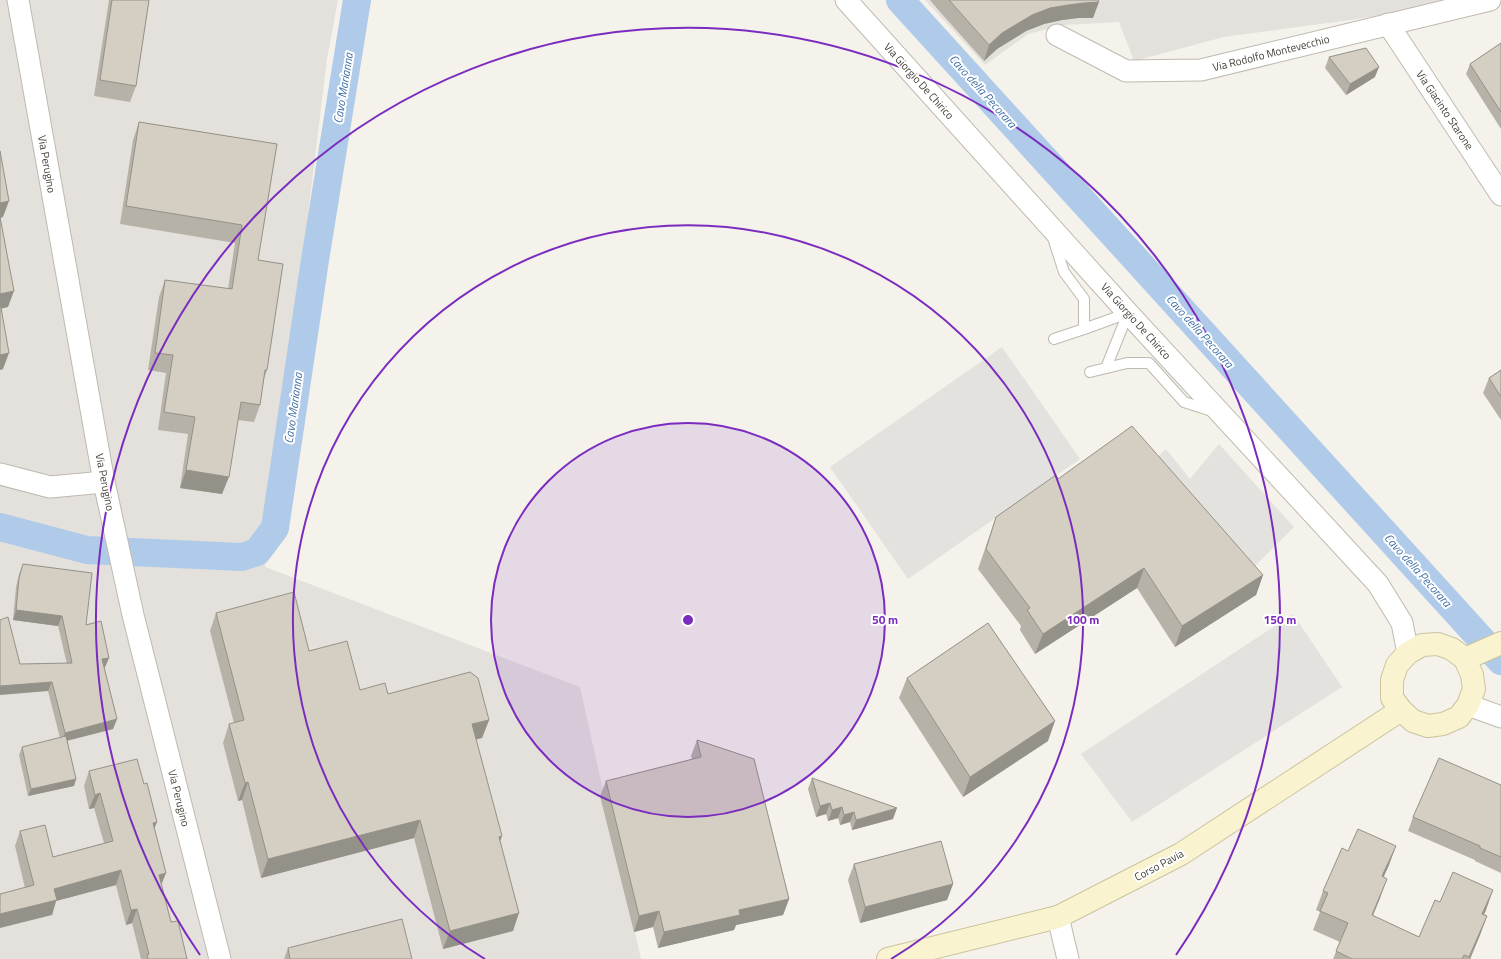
<svg xmlns="http://www.w3.org/2000/svg" width="1501" height="959" font-family="'Titillium Web',sans-serif">
<style>
.industrial{fill:#e4e1dc}
.parking{fill:#e3e2df}
.lines{fill:none;stroke-linecap:round;stroke-linejoin:round}
.canal{stroke:#afcbe9;stroke-width:28}
.lane-casing{stroke:#bebaaf;stroke-width:12}
.street-casing{stroke:#bebaaf;stroke-width:23}
.secondary-casing{stroke:#cbc49e;stroke-width:24}
.lane{stroke:#fff;stroke-width:10}
.street{stroke:#fff;stroke-width:21}
.secondary{stroke:#f9f3d0;stroke-width:22}
.wall{fill:#b6b2a7}
.shaded-wall{fill:#949188}
.building{fill:#d4cfc2;stroke:#949188}
.ring{fill:none;stroke:#7b2cbf;stroke-width:2}
.labels{text-anchor:middle;dominant-baseline:central;stroke-width:4;stroke-linejoin:round;paint-order:stroke}
.street-label{font-size:11px;fill:#47433a;stroke:#fff}
.water-label{font-size:12px;font-style:italic;fill:#3f70a7;stroke:#fff}
.centre{fill:#7b2cbf;stroke:#fff;stroke-width:2}
.ring-label{font-size:12px;text-anchor:middle;font-weight:bold;fill:#7b2cbf;stroke:#fff;stroke-width:4;stroke-linejoin:round;paint-order:stroke}
</style>
<rect width="100%" height="100%" fill="#f4f2eb"/>
<g class="industrial">
<polygon points="0,0 338,0 327,59 265,567 580,687 641,959 0,959"/>
<polygon points="925,0 1452,0 1387,15 1224,37 1134,61 1119,22 1063,25 1028,34 985,65"/>
</g>
<g class="parking">
<polygon points="1002,347 1080,459 908,579 830,467"/>
<polygon points="1219,444 1294,527 1247,574 1148,466 1166,449 1190,479"/>
<polygon points="1293,614 1342,687 1132,822 1081,754"/>
</g>
<g class="lines">
<g class="canal">
<polyline points="900,0 1501,661"/>
<polyline points="0,527 87,550 242,557 257,552 275,528 315,260 357,0"/>
</g>
<defs>
<g id="lane">
<polyline points="1053,238 1064,272 1084,299 1084,329 1054,339"/>
<polyline points="1084,329 1128,313"/>
<polyline points="1106,368 1128,313"/>
<polyline points="1090,372 1127,363 1149,363 1184,402 1212,411"/>
</g>
<g id="street">
<polyline points="18,0 104,482 133,615 220,959"/>
<polyline points="846,0 1128,313 1378,584 1402,623 1408,653"/>
<polyline points="1388,24 1501,195"/>
<polyline points="1057,35 1126,71 1201,70 1490,0"/>
<polyline points="0,474 50,487 104,482"/>
<polyline points="1468,705 1501,717"/>
<polyline points="1058,917 1068,959"/>
</g>
<g id="secondary">
<polygon points="1438,644 1452,649 1465,659 1472,675 1474,689 1468,705 1459,717 1443,724 1428,726 1413,721 1401,710 1392,698 1392,680 1397,665 1408,653 1422,645"/>
<polyline points="1465,659 1501,643"/>
<polyline points="888,959 1058,917 1181,854 1401,710"/>
</g>
</defs>
<use href="#lane" class="lane-casing"/>
<use href="#street" class="street-casing"/>
<use href="#secondary" class="secondary-casing"/>
<use href="#lane" class="lane"/>
<use href="#street" class="street"/>
<use href="#secondary" class="secondary"/>
</g>
<g class="wall">
<polygon points="109,0 149,0 136,86 130,102 94,96"/>
<polygon points="930,0 1098,0 1093,18 1078,18 1062,20 1044,24 1026,31 997,49 984,61 941,13"/>
<polygon points="1501,43 1501,129 1466,74 1470,64"/>
<polygon points="1329,57 1375,77 1346,95 1325,68"/>
<polygon points="139,122 277,144 258,260 267,370 264,379 260,405 254,422 238,420 222,494 180,488 188,434 158,430 166,373 148,370 159,297 165,280 228,289 235,243 120,224 133,140"/>
<polygon points="1501,370 1501,420 1483,393 1489,378"/>
<polygon points="1058,479 1263,575 1256,595 1175,647 1137,588 1035,654 1020,630 1021,626 978,569 996,517"/>
<polygon points="23,564 86,625 109,658 105,667 104,668 117,719 113,729 67,741 76,779 74,786 28,796 19,755 22,747 60,738 48,691 20,664 67,664 58,626 13,620 16,587 19,574"/>
<polygon points="216,613 309,651 360,690 388,694 489,720 482,738 476,739 500,841 513,931 443,949 414,838 261,878 242,800 238,801 223,743 229,724 234,723 210,631"/>
<polygon points="907,678 1048,741 963,797 899,698"/>
<polygon points="697,740 789,899 783,915 736,925 734,930 658,948 653,927 634,932 600,796 606,781 692,759 691,756"/>
<polygon points="89,771 144,784 157,822 154,827 161,885 171,922 187,959 141,959 132,923 126,925 116,885 56,901 52,915 25,888 15,846 20,831 53,857 104,843 94,808 89,809 84,786"/>
<polygon points="812,778 893,819 852,830 850,822 840,825 838,818 828,821 826,814 816,817 808,789"/>
<polygon points="1501,785 1501,873 1475,861 1475,860 1408,831 1413,817"/>
<polygon points="1348,851 1389,865 1383,877 1380,898 1373,916 1419,937 1440,902 1486,910 1484,914 1487,916 1480,935 1470,959 1333,959 1340,942 1313,930 1320,912 1316,910 1323,891"/>
<polygon points="854,864 953,884 947,900 860,923 848,880"/>
<polygon points="288,948 412,959 284,959"/>
</g>
<g class="shaded-wall">
<polygon points="1099,2 1093,18 1078,18 1062,20 1044,24 1026,31 997,49 984,61 989,45 1002,33 1032,15 1050,8 1068,5 1084,3"/>
<polygon points="1379,67 1375,77 1346,95 1350,84"/>
<polygon points="9,201 3,217 0,218 0,203"/>
<polygon points="14,291 8,307 0,309 0,294"/>
<polygon points="9,353 3,369 0,370 0,355"/>
<polygon points="186,470 229,477 222,494 180,488"/>
<polygon points="1144,568 1137,588 1035,654 1043,634"/>
<polygon points="1263,575 1256,595 1175,647 1182,626"/>
<polygon points="16,610 62,616 58,626 13,620"/>
<polygon points="109,658 105,667 98,669 102,659"/>
<polygon points="52,682 48,691 0,695 0,686"/>
<polygon points="117,719 113,729 61,742 65,733"/>
<polygon points="489,720 482,738 466,742 472,724"/>
<polygon points="1055,721 1048,741 963,797 970,777"/>
<polygon points="76,779 74,786 28,796 31,789"/>
<polygon points="248,782 242,800 238,801 245,783"/>
<polygon points="100,793 94,808 89,809 95,795"/>
<polygon points="830,803 826,814 816,817 820,806"/>
<polygon points="842,807 838,818 828,821 832,810"/>
<polygon points="897,808 893,819 852,830 856,820"/>
<polygon points="854,812 850,822 840,825 844,815"/>
<polygon points="420,820 414,838 261,878 268,859"/>
<polygon points="157,822 151,837 153,823"/>
<polygon points="502,836 496,854 499,837"/>
<polygon points="1396,846 1389,865 1375,896 1382,876"/>
<polygon points="121,870 116,885 56,901 52,915 0,928 0,914 54,889"/>
<polygon points="166,873 160,888 159,875"/>
<polygon points="1387,879 1380,898 1364,935 1372,915"/>
<polygon points="953,884 947,900 860,923 865,907"/>
<polygon points="1493,890 1486,910 1475,933 1482,914"/>
<polygon points="789,899 783,915 736,925 734,930 658,948 664,932 739,910"/>
<polygon points="137,909 132,923 126,925 131,910"/>
<polygon points="659,911 653,927 634,932 639,916"/>
<polygon points="519,913 513,931 443,949 450,931"/>
<polygon points="1487,916 1480,935 1470,959 1469,959"/>
</g>
<g class="building">
<polygon points="112,0 149,0 136,86 100,80"/>
<polygon points="949,0 1098,0 1099,2 1084,3 1068,5 1050,8 1032,15 1002,33 989,45"/>
<polygon points="1501,43 1501,112 1470,64"/>
<polygon points="1366,48 1379,67 1350,84 1329,57"/>
<polygon points="139,122 277,144 258,260 283,264 267,370 265,370 260,405 241,402 229,477 186,470 195,417 164,412 173,355 155,353 165,280 232,289 242,225 126,206"/>
<polygon points="0,151 9,201 0,203"/>
<polygon points="0,217 14,291 0,294"/>
<polygon points="0,302 9,353 0,355"/>
<polygon points="1501,370 1501,397 1489,378"/>
<polygon points="1132,426 1263,575 1182,626 1144,568 1043,634 1027,610 1030,608 986,549 996,517 1056,475 1058,479"/>
<polygon points="23,564 92,573 86,625 101,621 109,658 102,659 117,719 65,733 52,682 0,686 0,620 8,617 20,664 72,663 62,616 16,610 19,578"/>
<polygon points="294,592 309,651 347,641 360,690 385,683 388,694 470,672 478,678 489,720 472,724 502,836 499,837 519,913 450,931 420,820 268,859 248,782 245,783 229,724 244,720 216,613"/>
<polygon points="988,623 1055,721 970,777 907,678"/>
<polygon points="66,736 76,779 31,789 22,747"/>
<polygon points="697,740 754,759 789,899 739,910 740,915 664,932 659,911 639,916 606,781 701,757"/>
<polygon points="1439,758 1501,785 1501,857 1480,848 1480,846 1413,817"/>
<polygon points="137,759 144,784 147,783 157,822 153,823 166,873 159,875 171,922 178,921 187,959 148,959 147,955 149,954 137,909 131,910 121,870 54,889 57,900 0,914 0,894 34,885 20,831 45,825 53,857 113,841 100,793 95,795 89,771"/>
<polygon points="812,778 897,808 856,820 854,812 844,815 842,807 832,810 830,803 820,806"/>
<polygon points="1358,829 1396,846 1382,876 1387,879 1372,915 1419,937 1435,900 1440,902 1453,872 1493,890 1482,914 1487,916 1469,957 1464,955 1462,959 1352,959 1336,951 1348,923 1320,911 1328,893 1323,891 1342,848 1348,851"/>
<polygon points="941,841 953,884 865,907 854,864"/>
<polygon points="402,919 412,959 290,959 288,948"/>
</g>
<circle cx="688" cy="620" r="197" fill="#7b2cbf" fill-opacity=".12"/>
<g class="ring">
<circle cx="688" cy="620" r="197"/>
<path d="M485 959A395 395 0 1 1 891 959"/>
<path d="M200 955A592 592 0 1 1 1176 955"/>
</g>
<g class="labels">
<g class="street-label">
<text transform="translate(1271 53) rotate(-14)">Via Rodolfo Montevecchio</text>
<text transform="translate(919 81) rotate(48)">Via Giorgio De Chirico</text>
<text transform="translate(1445 110) rotate(56)">Via Giacinto Starone</text>
<text transform="translate(47 164) rotate(80)">Via Perugino</text>
<text transform="translate(1136 321) rotate(48)">Via Giorgio De Chirico</text>
<text transform="translate(105 482) rotate(79)">Via Perugino</text>
<text transform="translate(179 798) rotate(76)">Via Perugino</text>
<text transform="translate(1159 865) rotate(-28)">Corso Pavia</text>
</g>
<g class="water-label">
<text transform="translate(343 88) rotate(-81)">Cavo Marianna</text>
<text transform="translate(983 91) rotate(48)">Cavo della Pecorara</text>
<text transform="translate(1200 331) rotate(48)">Cavo della Pecorara</text>
<text transform="translate(293 408) rotate(-82)">Cavo Marianna</text>
<text transform="translate(1418 570) rotate(48)">Cavo della Pecorara</text>
</g>
</g>
<circle cx="688" cy="620" r="6" class="centre"/>
<g class="ring-label">
<text x="885" y="624">50 m</text>
<text x="1083" y="624">100 m</text>
<text x="1280" y="624">150 m</text>
</g>
</svg>
